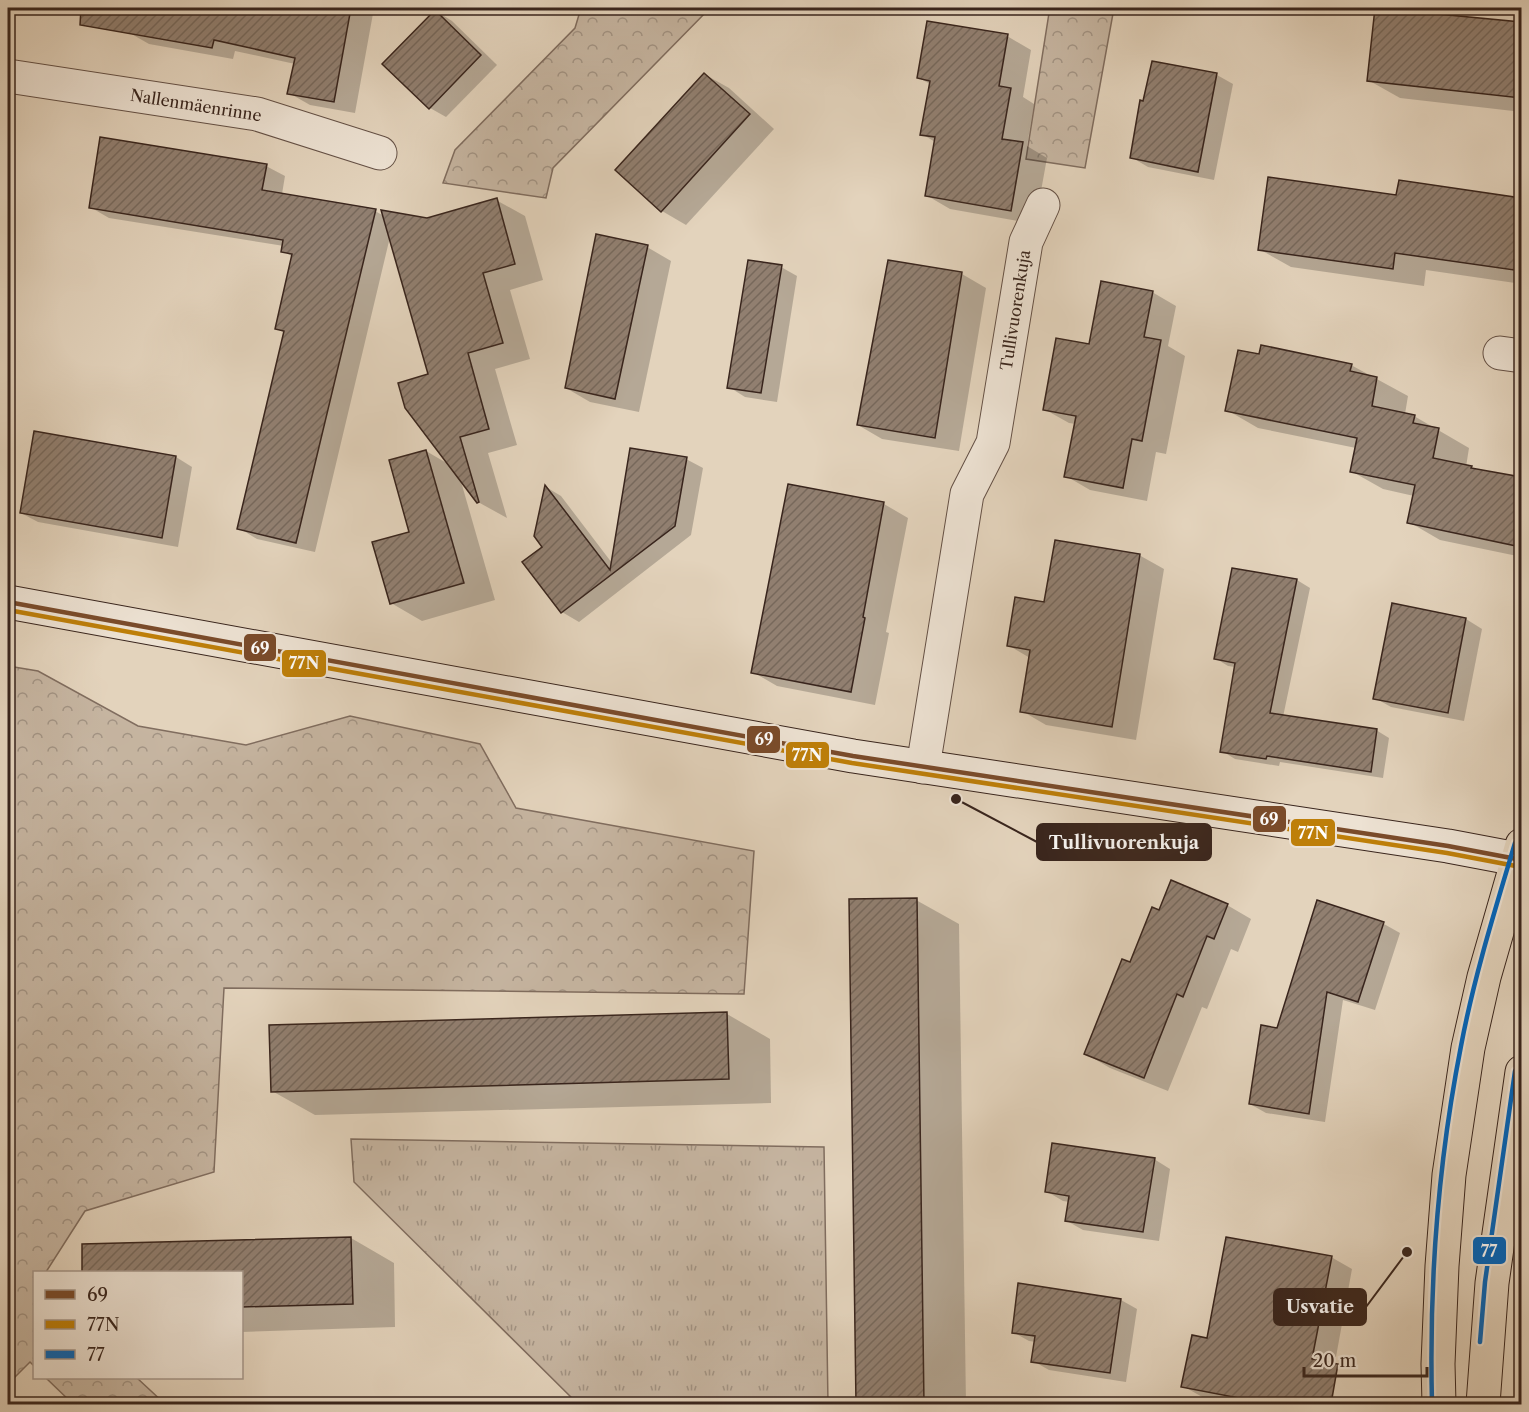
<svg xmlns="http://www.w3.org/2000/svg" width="1529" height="1412" font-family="'Libre Caslon Text',serif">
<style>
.grass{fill:url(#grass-tufts);stroke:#806d5f;stroke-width:1.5}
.forest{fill:url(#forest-crowns);stroke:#806d5f;stroke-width:1.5}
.shadow{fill:#0003}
.building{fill:url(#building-hatch);stroke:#39251d;stroke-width:1.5}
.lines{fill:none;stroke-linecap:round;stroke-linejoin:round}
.street-casing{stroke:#645045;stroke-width:35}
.secondary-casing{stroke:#39251d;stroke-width:35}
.primary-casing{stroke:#39251d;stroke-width:35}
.street{stroke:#ede2d3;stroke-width:33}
.secondary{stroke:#ede2d3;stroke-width:33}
.primary{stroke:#e3d3bc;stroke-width:33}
.bus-1-casing{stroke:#ede2d3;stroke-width:9}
.bus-2-casing{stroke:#ede2d3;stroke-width:9}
.bus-3-casing{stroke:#ede2d3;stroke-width:9}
.bus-1{stroke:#7a4b2a;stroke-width:4.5}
.bus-2{stroke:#be7f09;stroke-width:4.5}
.bus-3{stroke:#0065bd;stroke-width:4.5}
.labels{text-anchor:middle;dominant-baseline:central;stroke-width:6;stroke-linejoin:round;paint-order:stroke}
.street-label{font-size:16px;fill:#39251d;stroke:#ede2d3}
.leader{fill:none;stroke:#39251d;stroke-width:2}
.callout-dot{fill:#39251d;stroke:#ede2d3;stroke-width:2}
.callout{fill:#39251d;stroke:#39251d;stroke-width:2}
.callout-label{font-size:18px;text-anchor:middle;font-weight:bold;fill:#fff}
.line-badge{stroke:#ede2d3;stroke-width:2}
.badge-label{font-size:16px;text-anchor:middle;font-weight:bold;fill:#fff}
</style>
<defs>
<pattern id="grass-tufts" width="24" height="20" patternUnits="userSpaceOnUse" patternTransform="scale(1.5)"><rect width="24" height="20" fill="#c6b5a1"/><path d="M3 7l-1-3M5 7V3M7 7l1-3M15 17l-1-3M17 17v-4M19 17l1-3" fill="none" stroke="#a29383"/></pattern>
<pattern id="forest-crowns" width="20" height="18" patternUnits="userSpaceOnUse" patternTransform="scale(1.5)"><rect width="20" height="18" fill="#c6b5a1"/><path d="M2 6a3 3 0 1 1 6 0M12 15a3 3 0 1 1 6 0" fill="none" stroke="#a29383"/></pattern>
<pattern id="building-hatch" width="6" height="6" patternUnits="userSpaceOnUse" patternTransform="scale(1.5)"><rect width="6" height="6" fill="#917f70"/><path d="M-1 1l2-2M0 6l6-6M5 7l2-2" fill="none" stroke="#77685b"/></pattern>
</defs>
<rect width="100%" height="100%" fill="#e3d3bc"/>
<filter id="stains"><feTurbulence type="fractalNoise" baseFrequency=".00333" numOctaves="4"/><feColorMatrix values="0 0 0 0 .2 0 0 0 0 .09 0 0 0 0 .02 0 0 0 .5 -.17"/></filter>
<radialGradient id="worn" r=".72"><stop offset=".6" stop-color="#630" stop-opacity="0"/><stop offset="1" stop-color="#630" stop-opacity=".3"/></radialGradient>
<polygon class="grass" points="351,1139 824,1147 828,1404 578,1404 354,1182"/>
<g class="forest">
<polygon points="581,8 710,8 553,168 546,198 443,183 455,150 575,28"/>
<polygon points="1024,8 1114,8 1085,168 1026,159 1049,13"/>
<polygon points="8,666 38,671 138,726 246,745 350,716 480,744 516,808 754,851 744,994 224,988 214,1172 85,1211 46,1272 34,1272 34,1366 30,1362 8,1384"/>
<polygon points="46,1378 137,1378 165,1404 73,1404"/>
</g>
<g class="shadow">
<polygon points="132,8 266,8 288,13 289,8 374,8 355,113 310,105 289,93 295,64 235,51 233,59 149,44 128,32"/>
<polygon points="1376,8 1522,24 1522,112 1400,98 1368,80"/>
<polygon points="436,11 452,21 497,65 446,117 430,108"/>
<polygon points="1007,36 1031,50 1023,97 1034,104 1027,146 1047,158 1035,224 950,209 926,195 935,142 922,134 930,84 919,78"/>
<polygon points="1153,62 1217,75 1233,84 1214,180 1148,167 1131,157"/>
<polygon points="704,74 729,88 774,129 686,225 662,211 617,170"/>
<polygon points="266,166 285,176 282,194 375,211 384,216 427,220 496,200 525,216 543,280 510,290 530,359 495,369 517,445 488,453 507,518 478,502 460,478 495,600 422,621 391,603 411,533 426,451 450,465 429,375 390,237 315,552 257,539 239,528 285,333 277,329 293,257 283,251 284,246 109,218 90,207"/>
<polygon points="1400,182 1522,199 1522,284 1426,270 1424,286 1291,267 1259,249 1398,197"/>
<polygon points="647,247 671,261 639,412 590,402 566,388"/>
<polygon points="889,262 962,274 986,288 959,451 882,439 858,425"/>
<polygon points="781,267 797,276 777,402 745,397 729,387"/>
<polygon points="1152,292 1176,306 1168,346 1185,356 1166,454 1156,452 1147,501 1090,490 1066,476 1076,424 1069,423 1044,409 1090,346"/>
<polygon points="1260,356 1351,365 1408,396 1405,414 1414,416 1469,448 1466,467 1522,479 1522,557 1440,540 1409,522 1414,496 1383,489 1351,471 1356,448 1258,428 1227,410"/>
<polygon points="35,432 176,457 192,467 178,547 38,522 21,513"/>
<polygon points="686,459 703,468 691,535 579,622 562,612 524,563 544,547 546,487 561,496 612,563"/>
<polygon points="790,486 884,504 908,518 886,632 889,633 875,705 777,686 753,672"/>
<polygon points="1139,555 1164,569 1136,740 1046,725 1022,711 1030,658 1008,645 1045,603"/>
<polygon points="1297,580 1310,588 1283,717 1376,730 1389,738 1383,778 1280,762 1279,766 1235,759 1222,751 1235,667 1228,666 1215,658"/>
<polygon points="1393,605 1466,619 1482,629 1464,721 1391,707 1375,698"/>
<polygon points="916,900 959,924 966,1404 857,1404 850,901"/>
<polygon points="1318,902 1384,924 1400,933 1375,1010 1343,1000 1325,1122 1266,1113 1250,1104 1278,1029"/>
<polygon points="1227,905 1251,919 1238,952 1231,949 1207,1009 1202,1007 1168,1091 1110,1068 1086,1054 1160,912"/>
<polygon points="727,1014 770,1039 771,1103 315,1115 272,1091"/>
<polygon points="1154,1159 1170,1169 1159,1241 1083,1230 1067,1221 1070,1202 1063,1201 1046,1191"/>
<polygon points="351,1238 394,1263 395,1327 242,1332 242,1272 113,1272 112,1245"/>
<polygon points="1331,1257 1352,1269 1336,1357 1287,1359 1287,1404 1235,1404 1204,1398 1183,1386 1209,1340"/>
<polygon points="1121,1300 1137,1309 1126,1382 1049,1370 1033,1361 1036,1342 1029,1341 1013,1332"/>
</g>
<g class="building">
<polygon points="81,8 351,8 334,102 287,94 295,58 214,40 212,48 80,25"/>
<polygon points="1375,8 1521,22 1521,98 1367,81"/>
<polygon points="435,10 481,55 429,109 382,64"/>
<polygon points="927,21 1008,34 999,86 1011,88 1002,139 1023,142 1011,211 925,196 935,137 920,135 930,81 917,78"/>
<polygon points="1152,61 1217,73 1198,172 1130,158 1140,100 1143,101"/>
<polygon points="704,73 750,114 661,212 615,170"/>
<polygon points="100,137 267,164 262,190 376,209 296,543 237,529 284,331 275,329 292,254 281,252 283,240 89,208"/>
<polygon points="1268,177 1396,195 1399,180 1521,198 1521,271 1395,253 1393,269 1258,250"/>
<polygon points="497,198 515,264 483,273 503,343 468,353 489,429 460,437 479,502 477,503 405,408 398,383 428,374 381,210 427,218"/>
<polygon points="596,234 648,245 615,399 565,388"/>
<polygon points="748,260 782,265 761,393 727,388"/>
<polygon points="888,260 962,272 935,438 857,425"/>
<polygon points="1101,281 1153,291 1144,337 1161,340 1142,441 1132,439 1123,488 1064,477 1076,416 1043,410 1056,338 1089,344"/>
<polygon points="1261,345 1352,364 1350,371 1377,377 1372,406 1415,415 1413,423 1439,428 1433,458 1472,466 1471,468 1521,477 1521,547 1407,523 1415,485 1350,472 1357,438 1225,411 1238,350 1259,354"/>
<polygon points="34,431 176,456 162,538 20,513"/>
<polygon points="630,448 687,457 675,526 561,613 522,562 542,547 534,536 545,485 610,570"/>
<polygon points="426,450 464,583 390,604 372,542 409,532 389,460"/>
<polygon points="788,484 884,502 863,617 865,618 851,692 751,673"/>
<polygon points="1055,540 1140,554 1112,727 1020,712 1030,650 1007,646 1015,597 1044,602"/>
<polygon points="1232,568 1297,579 1270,713 1377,729 1371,772 1267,756 1266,759 1220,752 1235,663 1214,659"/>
<polygon points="1392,603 1466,618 1448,713 1373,699"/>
<polygon points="1171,880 1228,904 1214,939 1207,936 1183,997 1177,994 1144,1078 1084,1054 1122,959 1130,962 1152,907 1159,910"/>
<polygon points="917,898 924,1404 856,1404 849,899"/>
<polygon points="1317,900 1384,922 1358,1002 1327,992 1309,1114 1249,1104 1261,1025 1277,1028"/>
<polygon points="727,1012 729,1079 271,1092 269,1025"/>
<polygon points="1052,1143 1155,1158 1143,1232 1065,1221 1069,1196 1045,1192"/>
<polygon points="351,1237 353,1304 242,1307 242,1272 82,1272 82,1244"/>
<polygon points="1226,1237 1332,1256 1312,1359 1338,1364 1331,1404 1270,1404 1181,1387 1192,1335 1207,1338"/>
<polygon points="1018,1283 1121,1299 1110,1373 1031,1362 1035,1336 1012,1333"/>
</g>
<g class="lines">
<defs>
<g id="street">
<polyline points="8,76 257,114 380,153"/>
<polyline points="1500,353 1522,356"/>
<polyline points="923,767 967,494 993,443 1026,242 1043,205"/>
</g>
<polyline id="secondary" points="8,602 853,756 1448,846 1522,860"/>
<g id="primary">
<polyline points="1439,1404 1438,1364 1442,1266 1449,1175 1468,1048 1484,977 1522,845"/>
<polyline points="1483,1404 1492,1283 1522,1072"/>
</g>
</defs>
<use href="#street" class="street-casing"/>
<use href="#secondary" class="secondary-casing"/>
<use href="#primary" class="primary-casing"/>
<use href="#street" class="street"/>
<use href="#secondary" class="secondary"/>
<use href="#primary" class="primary"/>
<defs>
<polyline id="bus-1" points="8,602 853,756 1448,846 1522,860"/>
<polyline id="bus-2" points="8,610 852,763 1447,853 1521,867"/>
<g id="bus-3">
<polyline points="1480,1342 1485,1282 1515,1071"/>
<path d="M1432,1404C1429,1285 1438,1163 1461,1046C1474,977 1495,910 1515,843"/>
</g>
</defs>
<use href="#bus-1" class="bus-1-casing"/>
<use href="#bus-2" class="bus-2-casing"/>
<use href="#bus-3" class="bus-3-casing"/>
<use href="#bus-1" class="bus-1"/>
<use href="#bus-2" class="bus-2"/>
<use href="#bus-3" class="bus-3"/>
</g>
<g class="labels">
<g class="street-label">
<text transform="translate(196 105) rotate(9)">Nallenmäenrinne</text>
<text transform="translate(1015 310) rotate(-81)">Tullivuorenkuja</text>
</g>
</g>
<path class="leader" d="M956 799L1037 842M1407 1252L1366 1307"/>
<g class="callout-dot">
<circle cx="956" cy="799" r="6"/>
<circle cx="1407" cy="1252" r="6"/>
</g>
<g class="callout">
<rect x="1037" y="824" width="174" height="36" rx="6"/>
<rect x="1274" y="1289" width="92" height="36" rx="6"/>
</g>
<g class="callout-label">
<text x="1124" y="849">Tullivuorenkuja</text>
<text x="1320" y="1313">Usvatie</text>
</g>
<g class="line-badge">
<rect x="243" y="633" width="34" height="29" rx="6" fill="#7a4b2a"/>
<rect x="281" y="649" width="46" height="29" rx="6" fill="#be7f09"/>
<rect x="746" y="725" width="35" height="29" rx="6" fill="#7a4b2a"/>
<rect x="785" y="741" width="45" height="28" rx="6" fill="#be7f09"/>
<rect x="1252" y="805" width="35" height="28" rx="6" fill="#7a4b2a"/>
<rect x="1290" y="818" width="46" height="29" rx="6" fill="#be7f09"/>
<rect x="1472" y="1236" width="35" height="29" rx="6" fill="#0065bd"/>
</g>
<g class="badge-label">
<text x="260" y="654">69</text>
<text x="304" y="669">77N</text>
<text x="764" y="745">69</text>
<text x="807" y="761">77N</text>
<text x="1269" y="825">69</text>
<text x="1313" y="839">77N</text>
<text x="1489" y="1257">77</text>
</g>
<rect width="1529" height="1412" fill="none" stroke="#e3d3bc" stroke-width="30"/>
<rect x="9" y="9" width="1511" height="1394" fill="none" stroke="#39251d" stroke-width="3"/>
<rect x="15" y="15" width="1499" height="1382" fill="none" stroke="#39251d" stroke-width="1.5"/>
<rect x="33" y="1271" width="210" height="108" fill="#ede2d3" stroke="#a5968a" stroke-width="1.5"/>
<rect x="45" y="1290" width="30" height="9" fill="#7a4b2a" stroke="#a5968a" stroke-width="1.5"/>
<text x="87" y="1301" font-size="18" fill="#39251d">69</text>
<rect x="45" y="1320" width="30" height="9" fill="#be7f09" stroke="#a5968a" stroke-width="1.5"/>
<text x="87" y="1331" font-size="18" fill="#39251d">77N</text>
<rect x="45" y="1350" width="30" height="9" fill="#0065bd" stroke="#a5968a" stroke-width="1.5"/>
<text x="87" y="1361" font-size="18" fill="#39251d">77</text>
<path d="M1304 1367v9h123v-9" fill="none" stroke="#39251d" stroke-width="3"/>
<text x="1313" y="1367" font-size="18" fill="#39251d" stroke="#ede2d3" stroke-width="4.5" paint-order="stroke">20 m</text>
<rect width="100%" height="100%" filter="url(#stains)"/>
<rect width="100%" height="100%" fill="url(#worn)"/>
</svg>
